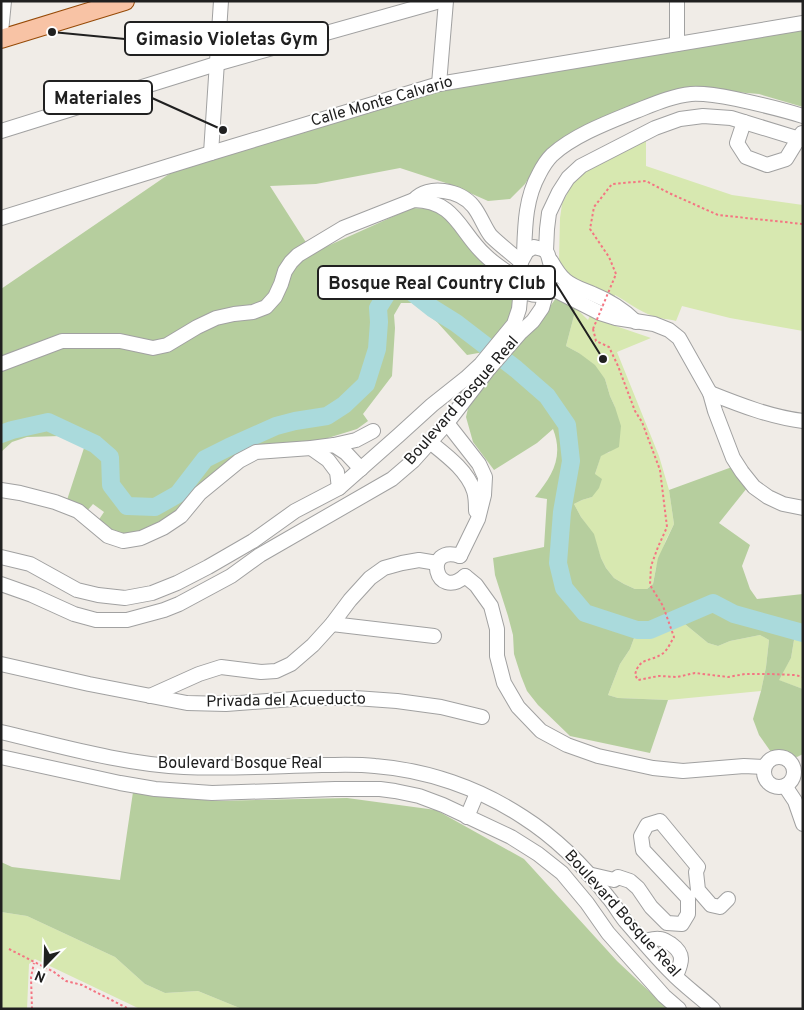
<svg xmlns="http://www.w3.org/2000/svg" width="804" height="1010" font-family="Overpass,sans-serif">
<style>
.grass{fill:#d7e8b0}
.forest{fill:#b6ce9e}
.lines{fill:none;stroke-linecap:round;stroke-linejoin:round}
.river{stroke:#aadadc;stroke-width:18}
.minor-casing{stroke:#a1a1a1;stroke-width:16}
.major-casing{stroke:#964a07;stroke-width:20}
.path{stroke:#f47582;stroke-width:2;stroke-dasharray:2.5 2.5;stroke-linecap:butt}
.minor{stroke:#fff;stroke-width:14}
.major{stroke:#f8c3a5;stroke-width:18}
.path-bridge{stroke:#f47582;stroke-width:2;stroke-dasharray:2.5 2.5;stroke-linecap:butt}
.labels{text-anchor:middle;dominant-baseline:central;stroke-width:4;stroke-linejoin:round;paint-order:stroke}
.street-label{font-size:16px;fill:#202020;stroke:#fff}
.leader{fill:none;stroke:#202020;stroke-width:2}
.callout-dot{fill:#202020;stroke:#fff;stroke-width:2}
.callout{fill:#fff;stroke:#202020;stroke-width:2}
.callout-label{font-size:18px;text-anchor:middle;font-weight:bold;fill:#202020}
</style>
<rect width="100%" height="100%" fill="#f0ece7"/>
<g class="grass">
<path d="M646,140V166L732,195L803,205V331L730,318L682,306L676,321C669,319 660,319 653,316C638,311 628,302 615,295L607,323L651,338L617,352L659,456L669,490L674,524L666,540L656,568L653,584L647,589H635L624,584L614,578L606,568L601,558L593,534L581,517L574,504L582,500L592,497L595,474L601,455L610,452L615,407L610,396L605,379L579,353L566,346L576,308L588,320L601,292L565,276L559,260L560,218L562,204L573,182L580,174L595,163Z"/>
<polygon points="680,620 708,643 718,646 730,641 760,635 769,640 766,667 761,691 668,700 618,698 608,695 620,664 630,649 637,630 650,630"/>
<polygon points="795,634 803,634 803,689 778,680 791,658"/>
<polygon points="1,912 27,916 115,957 145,984 165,993 198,991 242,1009 140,1009 35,959 29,964 27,1009 1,1009"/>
</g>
<g class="forest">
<polygon points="803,29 803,107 759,94 701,89 648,99 586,125 543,155 525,184 510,199 488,201 452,185 400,168 316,184 270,186 309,247 267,300 164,343 97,335 1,358 1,289 175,170 438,90"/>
<polygon points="412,208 432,209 450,217 512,280 514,308 504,328 484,352 467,355 437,322 412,303 401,303 394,315 395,328 392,376 363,414 368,421 357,429 315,442 242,454 174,517 132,538 111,534 98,521 104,512 93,504 87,511 67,500 84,448 61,436 27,437 12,442 1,452 1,366 62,345 171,348 195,333 227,321 249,317 301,258"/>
<path d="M556,298L576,308L566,346L579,353L595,365L605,379L610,396L615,407L621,426L619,447L601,456L595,474L602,479L599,488L592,497L582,500L574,504L581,517L594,534L601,558L606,568L614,578L624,584L635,589H647L653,584L658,558L674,524L669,490L732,467L747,488L719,523L750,545L742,566L750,589L757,599L803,594V634H795L791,658L779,680L803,689V754L797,757L771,752L759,735L753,719L761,691L766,667L769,640L760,635L730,641L718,646L708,643L680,620L650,630H637L630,649L620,664L608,695L618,698L668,700L650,753L570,736L538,705L527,691L521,676L514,654L513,635L508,616L495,575L493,558L544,547L547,499L535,497C552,476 564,457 553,429L537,443L494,470L473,442L466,417L469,404L482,385L541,319Z"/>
<polygon points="133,792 215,801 347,798 436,810 524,859 617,961 668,1009 242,1009 198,991 165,993 145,984 115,957 27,916 1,912 1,862 12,867 120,880"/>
</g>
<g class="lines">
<polyline class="river" points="1,434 12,430 48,422 95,444 110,457 111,485 127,506 155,507 178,494 205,459 229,447 276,426 295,421 327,416 344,405 366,384 377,349 379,322 378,308 388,292 403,285 432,308 456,323 516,369 547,396 567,425 571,461 562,512 558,563 564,588 585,613 637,630 650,630 713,603 734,614 803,633"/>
<defs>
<g id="minor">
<polyline points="677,1 677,44"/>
<polyline points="1,32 4,1"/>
<polyline points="439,84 446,1"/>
<polyline points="744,122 737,143 746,157 767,165 786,159 802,133"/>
<polyline points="1,131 216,64 440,1"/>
<polyline points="211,153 221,1"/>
<path d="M414,200C428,184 460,190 473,206C480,214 485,229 491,236C500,245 511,253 521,262"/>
<polyline points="1,218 211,153 439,84 803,23"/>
<polyline points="546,251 547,229 549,213 559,192 568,178 581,166 655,128 680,119 703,116 731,118 803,140"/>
<path d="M524,255C525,227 525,199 539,174C542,168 547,160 552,155C574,135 609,122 636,111C654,104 672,96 691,94C706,93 721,96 736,99C759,104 781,109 803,116"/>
<path d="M551,261C555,268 559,275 565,280C573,287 584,290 593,294C610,301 623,309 636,322"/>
<polyline points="549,287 600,313 616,318 654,324 669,330 679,338 710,393 715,411 733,458 742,472 754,487 768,497 783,504 803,508"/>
<path d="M1,364L62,341H120L153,348L167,345L197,327L216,318L234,314L253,312L266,307L275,297L281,284L285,271L291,262L298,255L343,228L414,200C456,201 459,231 485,255C495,265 508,272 519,281"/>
<path d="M710,393C740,405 771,417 803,421"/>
<polyline points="447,423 479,464 485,477 484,495 478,519 460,556"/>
<path d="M430,442C446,455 467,470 474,491C476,497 476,504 476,511"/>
<polyline points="334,445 346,453 361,469"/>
<polyline points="311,448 328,460 337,472 339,488"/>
<polyline points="1,490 20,493 55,502 78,511 108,536 123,541 141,538 163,528 181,516 200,493 239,461 256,452 311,448 334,445 356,440 373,431"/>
<path d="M460,556C422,544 436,602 465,576"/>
<path d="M1,557L30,564L77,590L98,595L125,598L152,593L177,583L208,567L253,541L295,511L339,488L399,435L432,405L466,378L481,364L514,324L519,309L521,288L519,277L521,262L527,251L534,247L542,249L546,251L548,255L551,266V275L549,287L546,294C537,296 528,295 521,288"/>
<polyline points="465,576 476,585 491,606 497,629 497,656 504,683 518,707 541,731 567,745 598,756 653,768 683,771 744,766 764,767"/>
<polyline points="1,584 32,595 74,614 96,620 127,620 164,610 179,604 231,576 260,555 392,479 413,461 447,423 487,371 521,332 533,321 542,308 546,294"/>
<polyline points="332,624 434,636"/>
<polyline points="1,664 89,684 187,703 226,704 306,698 355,698 397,701 441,707 482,717"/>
<polyline points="150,696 199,674 221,667 261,672 276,671 291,664 313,645 332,624 350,600 370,578 384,568 402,563 419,560 437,563"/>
<path d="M1,732C61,746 122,764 184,767C230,769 276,766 322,765C339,765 357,764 375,766C427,770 479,788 523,817C556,838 584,866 608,897C615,905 620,915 627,923C641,939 655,956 670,971C683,985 699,996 713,1009"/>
<circle cx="779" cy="772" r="15"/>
<polyline points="1,757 120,783 155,789 212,793 335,789 380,789 395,791 419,796 443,805 511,837 538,854 562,873 587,903 608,933 664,996 679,1009"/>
<polyline points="785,786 795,801 803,824"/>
<polyline points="467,817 477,793"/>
<polyline points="588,874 614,880 618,877 630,881 638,888 651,907 667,923 682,924 688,914 688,898 643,850 641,836 647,825 660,821 698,867 696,872 698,890 711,905 720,907 728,899"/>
<path d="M644,941C649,940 655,938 660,939C664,939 667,942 671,944C685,954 682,962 676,976"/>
</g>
<polyline id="major" points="1,39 125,1"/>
</defs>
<use href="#minor" class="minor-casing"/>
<use href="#major" class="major-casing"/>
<g class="path">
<polyline points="616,274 609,257 590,229 594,207 612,184 646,181 669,193 718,215 803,224"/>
<path d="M593,329L596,341L609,347L618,366L635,411L642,422L660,470L667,527L658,547L651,566L650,585L663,606L674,637C671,642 667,651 662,654C650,662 639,657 635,675L638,680L659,676L677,677L695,673L728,677L745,674H770L795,675L803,677"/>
<polyline points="9,949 54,972 66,981 82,985 129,1009"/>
<polyline points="32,1009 31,977 34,963"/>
</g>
<use href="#minor" class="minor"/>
<use href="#major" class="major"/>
<polyline class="path-bridge" points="593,329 616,274"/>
</g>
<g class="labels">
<g class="street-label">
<text transform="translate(382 102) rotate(-16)">Calle Monte Calvario</text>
<text transform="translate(462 401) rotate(-49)">Boulevard Bosque Real</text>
<text transform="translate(286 701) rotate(-1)">Privada del Acueducto</text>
<text x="240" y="764">Boulevard Bosque Real</text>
<text transform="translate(622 914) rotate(48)">Boulevard Bosque Real</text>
</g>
</g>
<path class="leader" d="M52 32L125 39M223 130L152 98M603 359L555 282"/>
<g class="callout-dot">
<circle cx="52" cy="32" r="5"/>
<circle cx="223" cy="130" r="5"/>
<circle cx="603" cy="359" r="5"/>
</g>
<g class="callout">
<rect x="125" y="22" width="203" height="33" rx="5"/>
<rect x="44" y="81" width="108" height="33" rx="5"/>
<rect x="318" y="266" width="237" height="33" rx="5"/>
</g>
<g class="callout-label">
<text x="227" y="45">Gimasio Violetas Gym</text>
<text x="98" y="104">Materiales</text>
<text x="437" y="289">Bosque Real Country Club</text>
</g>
<rect width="804" height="1010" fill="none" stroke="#202020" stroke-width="5"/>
<g transform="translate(45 965) rotate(203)" stroke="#ffffff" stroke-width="4" paint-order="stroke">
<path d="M0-4L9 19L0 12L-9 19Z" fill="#202020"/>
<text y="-8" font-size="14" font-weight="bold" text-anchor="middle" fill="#202020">N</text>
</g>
</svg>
